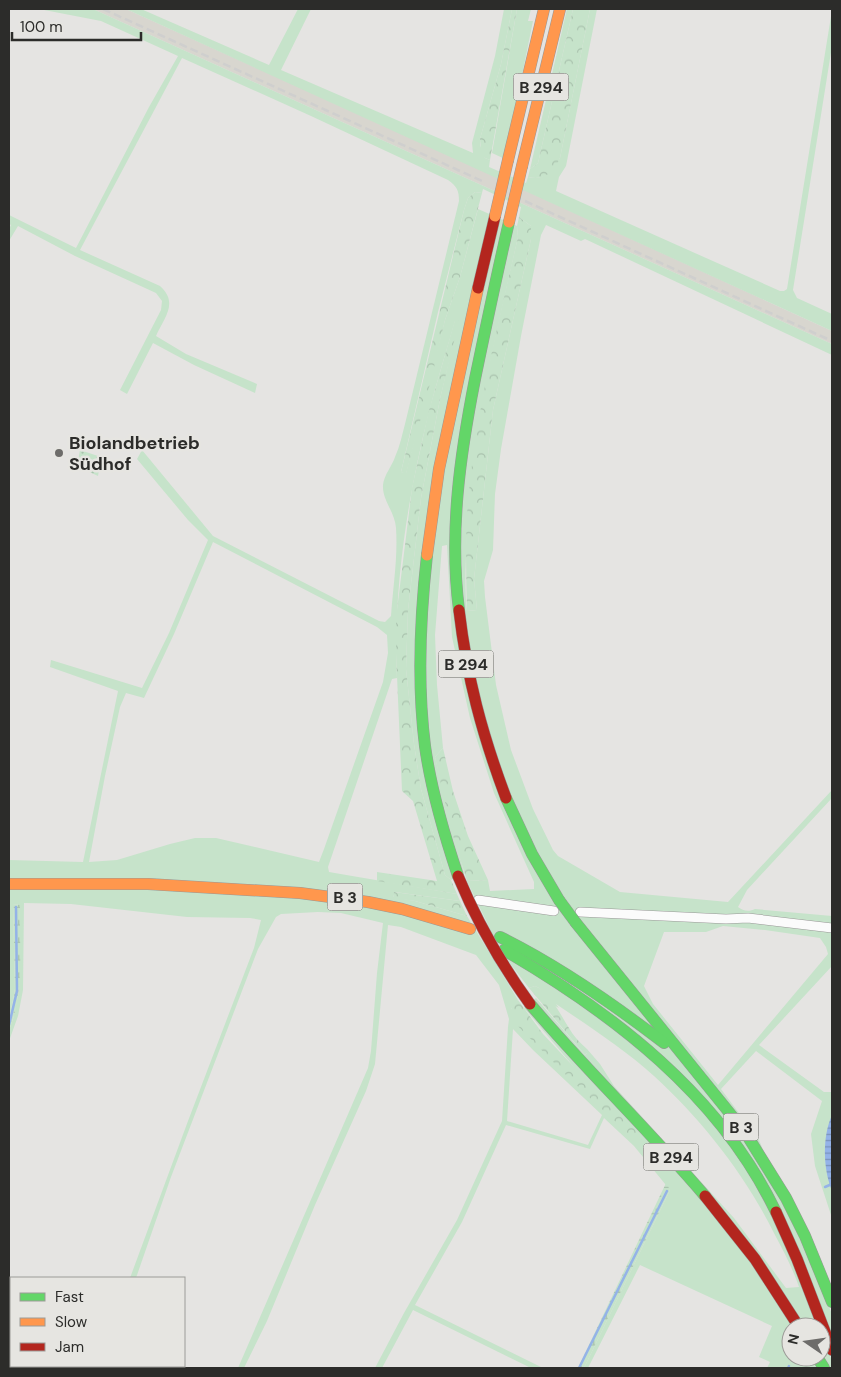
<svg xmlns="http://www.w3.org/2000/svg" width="841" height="1377" font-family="'DM Sans',sans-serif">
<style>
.built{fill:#d8d6cf}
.green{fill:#c6e3ca;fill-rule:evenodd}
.forest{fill:url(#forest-crowns)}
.wetland{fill:url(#wetland-marsh)}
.park{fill:url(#park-dots)}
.water{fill:url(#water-rules)}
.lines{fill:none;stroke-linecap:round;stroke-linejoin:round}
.stream{stroke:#94b3e8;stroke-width:2.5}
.street-casing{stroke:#999897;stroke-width:10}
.fast-casing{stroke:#999897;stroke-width:12}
.slow-casing{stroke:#999897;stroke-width:12}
.jam-casing{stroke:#999897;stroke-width:12}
.street{stroke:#fbfbfb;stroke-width:9}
.fast{stroke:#63d668;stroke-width:11}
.slow{stroke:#ff974d;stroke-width:11}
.jam{stroke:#b3261e;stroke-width:11}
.rail{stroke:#cfcfce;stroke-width:2.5;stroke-dasharray:8 4;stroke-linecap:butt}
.fast-bridge-casing{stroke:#999897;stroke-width:12;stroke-linecap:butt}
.slow-bridge-casing{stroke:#999897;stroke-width:12;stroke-linecap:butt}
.jam-bridge-casing{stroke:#999897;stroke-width:12;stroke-linecap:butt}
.fast-bridge{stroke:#63d668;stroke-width:11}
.slow-bridge{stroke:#ff974d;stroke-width:11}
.jam-bridge{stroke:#b3261e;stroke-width:11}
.poi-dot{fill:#6d6c6a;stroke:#e6e5e1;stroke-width:2}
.labels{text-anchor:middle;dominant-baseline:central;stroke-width:5;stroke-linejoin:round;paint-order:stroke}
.shield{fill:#e6e5e1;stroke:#646461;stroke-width:1}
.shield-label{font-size:16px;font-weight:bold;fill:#2c2c2a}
.poi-label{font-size:18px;font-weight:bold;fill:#2c2c2a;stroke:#e6e5e1;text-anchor:start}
</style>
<defs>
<pattern id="forest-crowns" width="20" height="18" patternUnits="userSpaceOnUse" patternTransform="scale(1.25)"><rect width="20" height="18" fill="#c6e3ca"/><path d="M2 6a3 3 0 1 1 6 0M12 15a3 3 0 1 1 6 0" fill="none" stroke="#aac3ae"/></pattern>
<pattern id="wetland-marsh" width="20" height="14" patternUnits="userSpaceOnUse" patternTransform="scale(1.25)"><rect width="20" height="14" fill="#c6e3ca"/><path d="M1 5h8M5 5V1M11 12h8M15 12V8" fill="none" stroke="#aac3ae"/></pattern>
<pattern id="park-dots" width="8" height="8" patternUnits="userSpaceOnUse" patternTransform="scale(1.25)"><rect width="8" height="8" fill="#c6e3ca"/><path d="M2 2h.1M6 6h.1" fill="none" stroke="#aac3ae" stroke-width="1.8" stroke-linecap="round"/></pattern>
<pattern id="water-rules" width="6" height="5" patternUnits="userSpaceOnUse" patternTransform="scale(1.25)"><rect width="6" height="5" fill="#94b3e8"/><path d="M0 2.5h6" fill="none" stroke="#7992bc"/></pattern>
</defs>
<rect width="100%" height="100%" fill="#e5e4e2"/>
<polygon class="built" points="93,9 126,9 361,115 832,331 832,344"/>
<g class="green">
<path d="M39,9H93L832,344V355L585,239L581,241L546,225L541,235L521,336L501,449L495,494L493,550L484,581L485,597L496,685L511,750L533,809L553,850L558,856L620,892L728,902L832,790V798L747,890L738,907C743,911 749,912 755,909L832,916V966L759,1045L824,1092H832V1218L815,1166L811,1134L822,1101L756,1051L721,1089L759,1140L832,1314V1337L820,1327H791V1357H821V1331L832,1361V1368H767L770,1362L759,1357L772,1326L640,1265L588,1368H584L670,1190L634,1146L604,1118L590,1149L506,1125L462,1222L415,1305L543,1368H531L413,1310L382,1368H375L404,1313L457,1220L502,1121L508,1027L509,1019L499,985L476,955L401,927L388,925L375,1064L366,1091L315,1205L267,1321L244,1368H238L368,1068L371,1051L377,973L383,923L341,913L318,912L281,914L276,917L258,949L171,1177L136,1278H130L188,1121L254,948L261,920L250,918L187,917L71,904L24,903L23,990L18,1016L9,1041V1030L13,1019L19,991L20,905L13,904L15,989L9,1021L10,985L9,860L83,862L118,691L50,667L51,660L142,688L169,633L208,540L188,520L137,459L142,450L213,536L379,621L385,622L391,616C393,587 398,557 396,528C395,512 382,500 383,485C384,475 392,466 395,457C400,446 402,435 405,424L459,201C459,191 457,186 448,180L311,116L182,58L80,250L160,286C179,303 164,318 156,336L186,354L257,384L255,393L194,365L153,343L127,394L120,390L161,310L162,301L156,293L75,256L18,226L9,241V229L11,225L9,224V215L76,248L149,107L178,56L101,21ZM483,189L521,207L519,217L531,226V239L493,410L474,579L477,610L467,611C464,586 466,560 467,535C471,434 496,336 518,237L517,226L478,209L460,277L445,320L406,473L401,472L438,312L464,210L468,198L475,192L482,193ZM455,321H458L440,399L421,498L408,610L406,669L414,744L421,789L445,875L451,880L464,873L435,757L443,748L437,685L435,635L442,546L447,545L452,637L470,718L494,793L534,882V889L490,891L488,880L467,881L492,933L512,966L529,988L535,986L539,988L555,1006L559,1008L556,1004C590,1027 624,1049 654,1076C703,1121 746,1176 775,1235C784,1252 793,1269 799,1287L786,1288L734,1218L614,1086L600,1064L587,1049V1053L585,1055L536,998L524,1008L574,1067L511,1009L518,1000L467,916L415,901L393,897L395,892L460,901L457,894L329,872L328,867L392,679L397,678C393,590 407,501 428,416C436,384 446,352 455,321ZM213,542L377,627L387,635L388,653L383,682L324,849L319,862L216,838H195L170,844L117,860L89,862L105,776L120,707L126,693L144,698L174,634ZM723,926L765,930L820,938L826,947L828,954L718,1085L653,1004L644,986L664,932H706ZM513,1029L533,1050L602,1115L588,1145L507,1121Z"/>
<path d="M126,9H141L269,65L298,9H311L281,70L473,153L472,143L495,56L504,9H512L501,64L480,139V145L485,158L490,160L489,167L526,183L528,177C545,181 551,171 560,158L590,9H597L566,166L559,177L556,191L780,291H784L787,289L832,10V46L793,290L797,298L832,314V331Z"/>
<polygon points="517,9 531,9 528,21 533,21 505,159 492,153"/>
<polygon points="567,9 573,9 538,163 530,169"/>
</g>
<g class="forest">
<polygon points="512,9 517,9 490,160 485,158 481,153 480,139 501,64"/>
<path d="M573,9H590L560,158C553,172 545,181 528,177L530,169L538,163Z"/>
<polygon points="475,192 482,193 460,277 445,320 431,380 406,474 401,472 464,210 468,198"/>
<path d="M519,217L531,226V239L493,410L474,579L477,610L467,611C466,574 465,538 468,501C476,412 498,324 518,237L517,226Z"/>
<polygon points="455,320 459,321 440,399 421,498 408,610 406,669 414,744 421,789 445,875 451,880 457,894 377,881 377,872 437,881 413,801 402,791 396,653 396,618 412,488 428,414"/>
<polygon points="443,748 453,791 468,836 488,880 467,881 451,829 435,757"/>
<polygon points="394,892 460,901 467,916 415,901 393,898"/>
<path d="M535,986C553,993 564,1024 576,1038C579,1042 583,1045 587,1049V1053L585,1055L529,988Z"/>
<path d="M518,1000L543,1034L574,1067L641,1134L642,1139L637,1142L570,1079L512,1020C509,1012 511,1005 518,1000Z"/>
</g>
<g class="wetland">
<path d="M13,904L20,905C19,946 25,991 9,1030V1021L15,989Z"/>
<polygon points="666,1183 670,1190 584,1368 578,1368"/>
</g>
<polygon class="park" points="80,450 101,457 98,476 77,466"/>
<path class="water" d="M832,1115V1191C823,1169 822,1137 832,1115Z"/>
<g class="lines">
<g class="stream">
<polyline points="9,1025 17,991 16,907"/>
<polyline points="825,1187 832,1184"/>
<polyline points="579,1368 667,1191"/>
<polyline points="788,1368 789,1366"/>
</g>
<defs>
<g id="street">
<polyline points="478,900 554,911"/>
<polyline points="580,912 726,919 748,918 832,928"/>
</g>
<g id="fast">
<path d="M427,555C420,618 417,683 425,746C431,790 444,834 458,876"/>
<path d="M459,610C449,532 460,455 475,379C486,326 497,274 509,222"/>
<polyline points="506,798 532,854 559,900"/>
<polyline points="576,923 745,1132 786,1198 805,1236 832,1302"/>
<path d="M500,937C559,966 612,1003 664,1043"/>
<path d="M504,950C614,1014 720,1095 776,1212"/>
<path d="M530,1004C586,1070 649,1130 705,1196"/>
<polyline points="817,1357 824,1368"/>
</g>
<g id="slow">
<polyline points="508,160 544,9"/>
<polyline points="522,166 560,9"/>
<polyline points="427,555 439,469 478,288"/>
<polyline points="9,884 148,884 300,893 368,902 402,909 470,929"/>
</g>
<g id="jam">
<polyline points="478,288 495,216"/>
<path d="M459,610C467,678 482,734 506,798"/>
<polyline points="705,1196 755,1259 799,1327"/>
<polyline points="776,1212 797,1259 832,1350"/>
</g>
</defs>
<use href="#street" class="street-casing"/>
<use href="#fast" class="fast-casing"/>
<use href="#slow" class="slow-casing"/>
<use href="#jam" class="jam-casing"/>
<use href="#street" class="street"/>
<use href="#fast" class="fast"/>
<use href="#slow" class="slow"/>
<use href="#jam" class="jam"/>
<g class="rail">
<polyline points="103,9 482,181"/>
<polyline points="525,201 832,341"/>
</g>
<defs>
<polyline id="fast-bridge" points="559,900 576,923"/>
<g id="slow-bridge">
<polyline points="495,216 508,160"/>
<polyline points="509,222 522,166"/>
</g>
<path id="jam-bridge" d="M458,876C477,922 501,964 530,1004"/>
</defs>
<use href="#fast-bridge" class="fast-bridge-casing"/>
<use href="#slow-bridge" class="slow-bridge-casing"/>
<use href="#jam-bridge" class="jam-bridge-casing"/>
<use href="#fast-bridge" class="fast-bridge"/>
<use href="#slow-bridge" class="slow-bridge"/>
<use href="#jam-bridge" class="jam-bridge"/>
</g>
<circle class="poi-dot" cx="59" cy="453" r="5"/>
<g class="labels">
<g class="shield">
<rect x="513.5" y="73.5" width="55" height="27" rx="4"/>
<rect x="438.5" y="650.5" width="55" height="27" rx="4"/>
<rect x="327.5" y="883.5" width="35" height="27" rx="4"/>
<rect x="723.5" y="1113.5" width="35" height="27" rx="4"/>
<rect x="643.5" y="1143.5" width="55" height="27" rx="4"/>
</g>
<g class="shield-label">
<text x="541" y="87">B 294</text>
<text x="466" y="664">B 294</text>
<text x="345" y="897">B 3</text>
<text x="741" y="1127">B 3</text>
<text x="671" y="1157">B 294</text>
</g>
<g class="poi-label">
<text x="69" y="443">Biolandbetrieb<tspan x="69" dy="21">Südhof</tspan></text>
</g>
</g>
<rect width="841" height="1377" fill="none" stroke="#2c2c2a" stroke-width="20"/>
<rect x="10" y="1277" width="175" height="90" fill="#e6e5e1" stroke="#9c9b98"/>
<rect x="20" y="1293" width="25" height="8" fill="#63d668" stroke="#9c9b98"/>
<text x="55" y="1302" font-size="15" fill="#2c2c2a">Fast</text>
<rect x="20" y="1318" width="25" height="8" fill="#ff974d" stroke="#9c9b98"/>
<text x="55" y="1327" font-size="15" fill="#2c2c2a">Slow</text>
<rect x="20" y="1343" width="25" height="8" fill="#b3261e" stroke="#9c9b98"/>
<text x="55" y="1352" font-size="15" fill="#2c2c2a">Jam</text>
<g transform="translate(806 1342) rotate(283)"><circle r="24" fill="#e6e5e1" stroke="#9c9b98"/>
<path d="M0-4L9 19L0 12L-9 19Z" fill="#6d6c6a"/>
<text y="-8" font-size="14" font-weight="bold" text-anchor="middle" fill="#2c2c2a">N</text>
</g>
<path d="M12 32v8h129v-8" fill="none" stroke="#2c2c2a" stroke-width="2.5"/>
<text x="20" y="32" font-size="15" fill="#2c2c2a" stroke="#e6e5e1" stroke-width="4" paint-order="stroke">100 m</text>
</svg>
